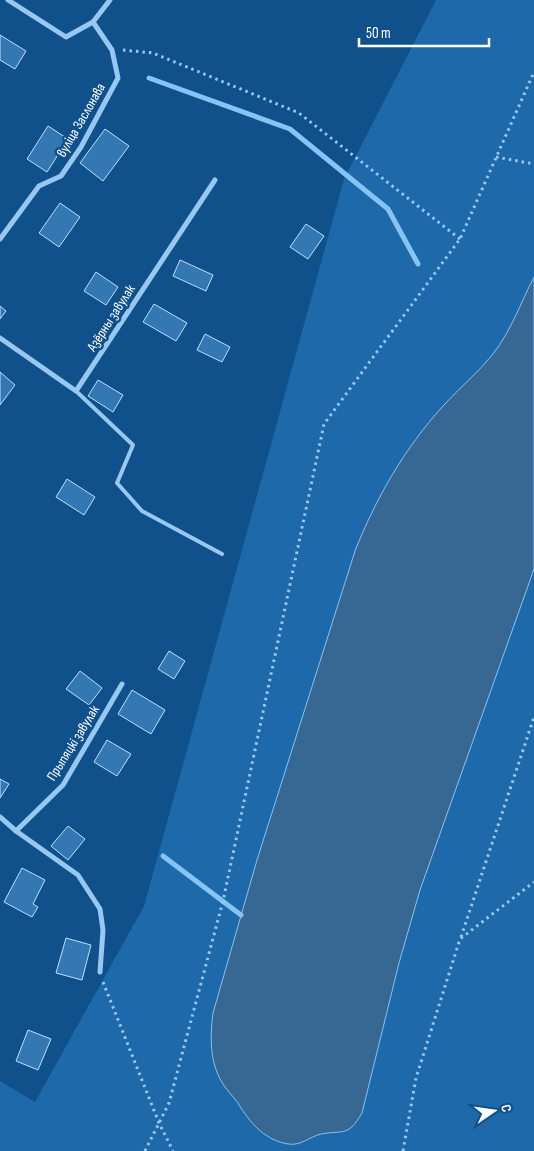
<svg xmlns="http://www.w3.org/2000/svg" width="534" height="1151" font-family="'Sofia Sans Condensed',sans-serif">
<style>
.green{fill:#1e69a9}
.water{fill:#376793;stroke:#87c4f6}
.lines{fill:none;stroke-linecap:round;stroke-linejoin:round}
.stream{stroke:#87c4f6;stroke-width:5}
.building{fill:#3478b3;stroke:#bde0fd}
.path{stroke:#96c8f2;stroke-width:3;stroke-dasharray:2.5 4;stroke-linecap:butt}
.lane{stroke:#96c8f2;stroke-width:4}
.street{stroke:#96c8f2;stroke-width:5}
.labels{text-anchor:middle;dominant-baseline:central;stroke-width:5;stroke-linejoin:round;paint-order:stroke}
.street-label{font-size:14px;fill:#fff;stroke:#10508b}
</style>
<rect width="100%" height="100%" fill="#10508b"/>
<polygon class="green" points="436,0 534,0 534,1151 0,1151 0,1081 35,1102 144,906 344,179"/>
<path class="water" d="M534,277V569L420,890L399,963L362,1113C348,1137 344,1130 321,1134C309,1137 301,1146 288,1144C266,1140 253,1126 241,1108C237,1100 230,1094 225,1087C209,1065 210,1037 213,1013L257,860L355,551C376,498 404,449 443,406C459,388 478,373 493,354C511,331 521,302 534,277Z"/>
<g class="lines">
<g class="stream">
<polyline points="149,78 290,129 388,209 418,264"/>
<polyline points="163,856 241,915"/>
</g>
</g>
<g class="building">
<polygon points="0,35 26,51 15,69 0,60"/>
<polygon points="48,126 68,139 47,172 27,159"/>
<polygon points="105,129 129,146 103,181 80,163"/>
<polygon points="60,203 80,217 59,247 39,233"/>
<polygon points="306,224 324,236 308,259 290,247"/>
<polygon points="180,260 213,275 206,291 173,276"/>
<polygon points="96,272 118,287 106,305 84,291"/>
<polygon points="154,304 187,323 176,341 143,322"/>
<polygon points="0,306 6,311 0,319"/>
<polygon points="205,334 230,347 222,362 197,350"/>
<polygon points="0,372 15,385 0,405"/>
<polygon points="98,380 123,395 113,412 88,396"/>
<polygon points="67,479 95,497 84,515 56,497"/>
<polygon points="169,651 185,661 174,679 158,669"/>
<polygon points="80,671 102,688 89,705 66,689"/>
<polygon points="132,690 165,710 151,734 118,714"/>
<polygon points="107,740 131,754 117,776 94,762"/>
<polygon points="0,779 9,784 0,798"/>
<polygon points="68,826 85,839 68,860 51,846"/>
<polygon points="22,868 45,880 33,904 38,907 32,917 4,902"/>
<polygon points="66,938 91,945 82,980 56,973"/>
<polygon points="28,1030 51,1039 38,1070 16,1061"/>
</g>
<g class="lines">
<g class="path">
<polyline points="123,50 153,53 299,113 460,239"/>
<polyline points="496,157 534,164"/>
<polyline points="461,937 534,717"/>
<polyline points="103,982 159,1123 173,1151"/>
<polyline points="145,1151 169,1103 223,901 324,424 460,239 534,72"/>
<polyline points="403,1151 416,1078 460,939 534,882"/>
</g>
<polyline class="lane" points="76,391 133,445 117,483 142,511 222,554"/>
<g class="street">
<polyline points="8,0 66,37 93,22"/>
<polyline points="0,239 39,186 61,176 81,147 118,78 112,50 93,22 110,0"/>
<polyline points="0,338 76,391 215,180"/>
<polyline points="0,817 16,831 63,785 122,684"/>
<polyline points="16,831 78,875 100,909 103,930 100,972"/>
</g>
</g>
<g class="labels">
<g class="street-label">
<text transform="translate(81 120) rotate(-60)">вуліца Заслонава</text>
<text transform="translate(111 318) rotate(-57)">Азёрны завулак</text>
<text transform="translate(73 743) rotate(-58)">Прыпяцкі завулак</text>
</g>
</g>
<g transform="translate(494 1111) rotate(77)" stroke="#10508b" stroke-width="4" paint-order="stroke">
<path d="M0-4L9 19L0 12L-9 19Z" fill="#ffffff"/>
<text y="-8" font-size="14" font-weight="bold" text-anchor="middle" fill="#ffffff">С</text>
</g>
<path d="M359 38v8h130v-8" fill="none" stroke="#ffffff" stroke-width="2.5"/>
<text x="366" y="38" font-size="15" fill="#ffffff" stroke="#10508b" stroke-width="4" paint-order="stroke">50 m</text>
</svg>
